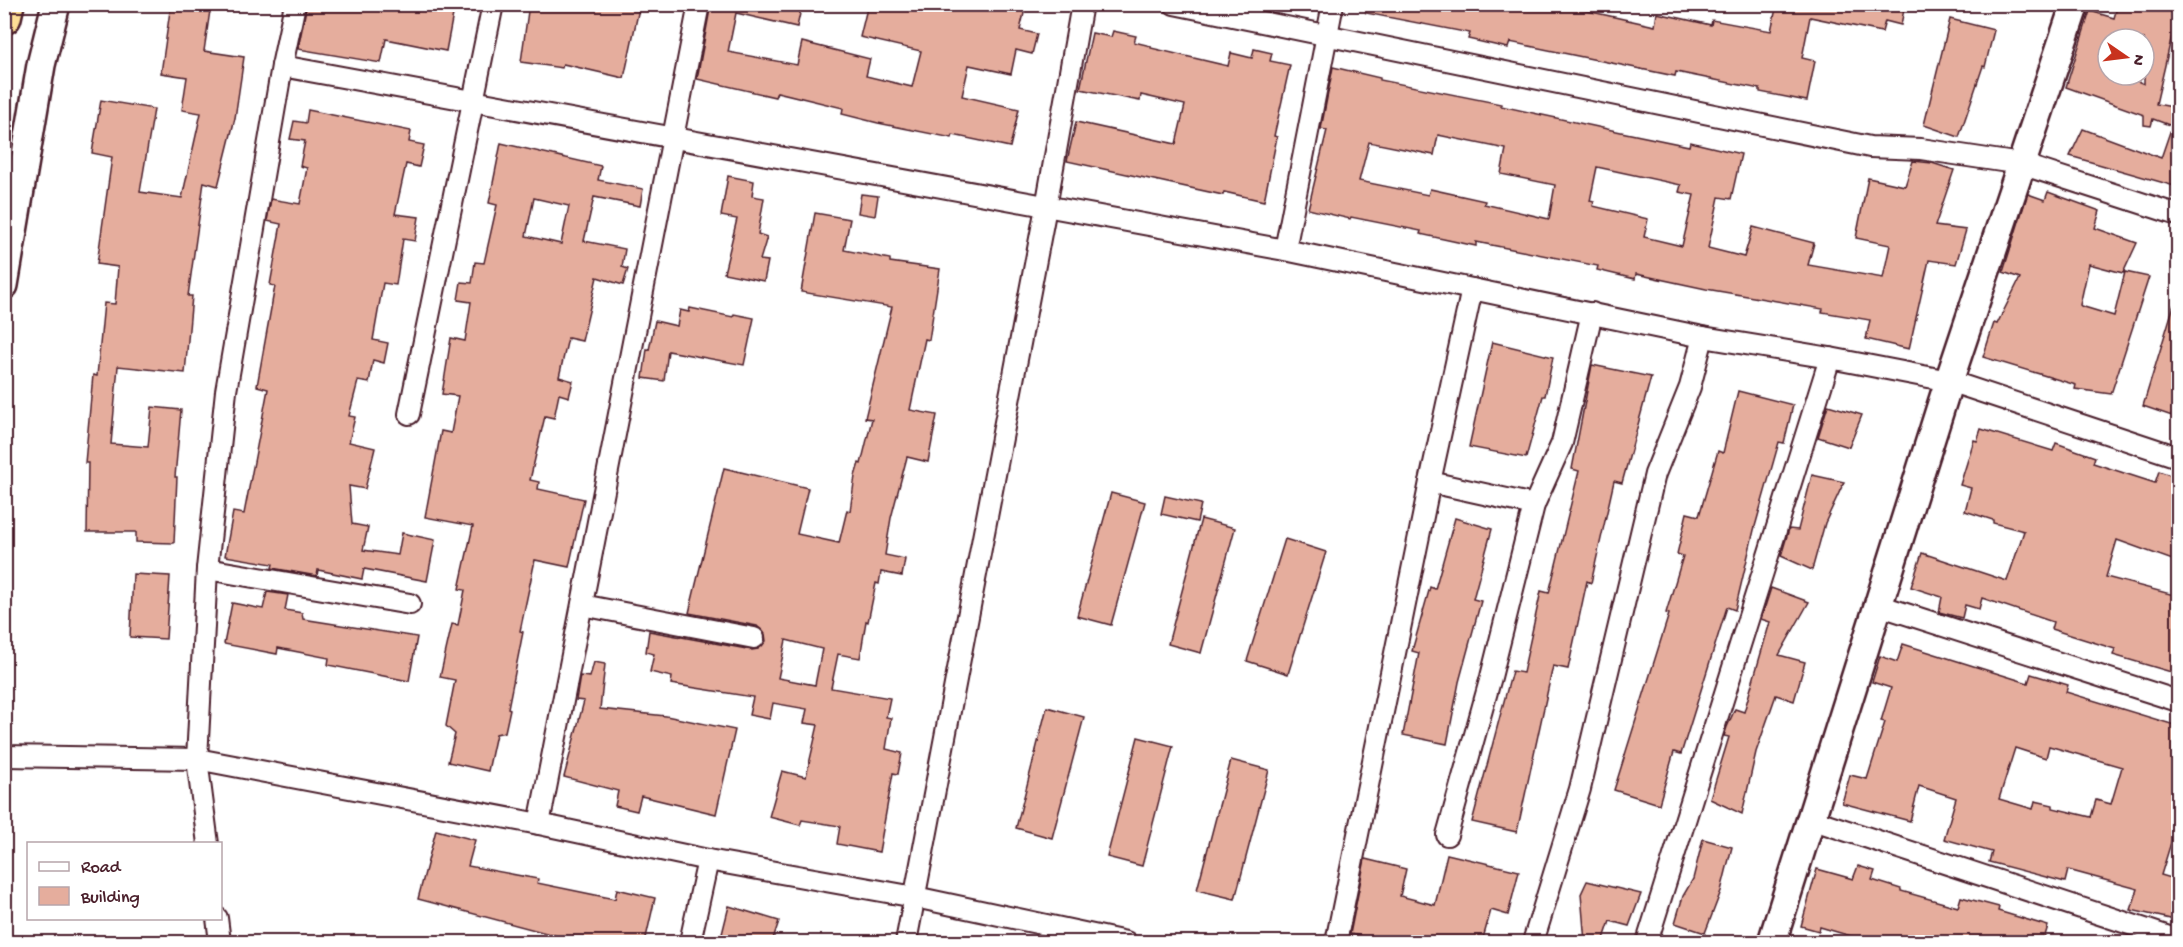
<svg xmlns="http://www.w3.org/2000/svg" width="2183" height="947" font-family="'Gochi Hand',sans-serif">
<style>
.building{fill:#e5ad9d;stroke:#4a1f2b;stroke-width:1.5;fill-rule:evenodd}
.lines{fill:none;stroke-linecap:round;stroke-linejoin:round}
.street-casing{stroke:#4a1f2b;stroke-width:24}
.secondary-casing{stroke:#4a1f2b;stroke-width:32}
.highway-casing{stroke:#4a1f2b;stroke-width:38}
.street{stroke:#fff;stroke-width:20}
.secondary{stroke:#fff;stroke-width:27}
.highway{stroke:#fdde96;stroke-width:33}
</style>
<rect width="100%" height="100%" fill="#fff"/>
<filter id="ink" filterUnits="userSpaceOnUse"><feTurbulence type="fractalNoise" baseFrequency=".0167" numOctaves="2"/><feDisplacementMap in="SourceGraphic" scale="12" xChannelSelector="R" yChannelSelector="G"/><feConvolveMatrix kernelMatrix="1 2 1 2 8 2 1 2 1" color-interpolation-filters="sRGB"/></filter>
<g filter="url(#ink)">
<g class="building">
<polygon points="171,4 211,4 204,51 244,57 235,118 218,186 204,182 188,296 192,296 185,373 118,366 111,444 148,447 152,407 181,410 175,477 177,477 174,543 136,542 136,532 87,532 88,463 85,463 93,375 97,376 104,303 115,304 118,267 97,264 112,157 92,153 101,100 154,109 140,192 182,198 201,113 182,110 187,77 161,73"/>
<polygon points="307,4 455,4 446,51 386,39 381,63 298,49"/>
<polygon points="529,4 640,4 624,78 563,64 562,68 521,62"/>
<polygon points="711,4 782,4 801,9 797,27 736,13 728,52 797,65 802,42 870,59 866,76 912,87 921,51 860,37 868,4 1006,4 1025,9 1020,30 1037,34 1032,54 1016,50 1011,74 969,65 962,96 1019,109 1010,147 953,135 952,138 878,123 842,114 843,108 777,92 775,97 697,79"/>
<polygon points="1367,4 1556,4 1655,26 1657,13 1711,25 1712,20 1771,31 1777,4 1905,4 1901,25 1885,21 1882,32 1810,17 1802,58 1815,61 1807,101 1760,92 1760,89 1676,72 1675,76 1510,42 1508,48 1468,39 1470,33 1366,13"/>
<path d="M2118,4H2176L2172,17L2176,18L2156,104L2178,108V187L2070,156L2083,129L2161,158L2172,126L2153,119L2151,126L2144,125V115L2066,87L2090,11L2114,18ZM2108,39H2144V84L2122,75H2108Z"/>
<polygon points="1950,19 1994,30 1985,67 1983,66 1959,137 1924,125"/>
<polygon points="1113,31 1136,36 1134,42 1151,46 1151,48 1228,66 1231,53 1252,58 1254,49 1272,53 1270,61 1290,65 1274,136 1277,137 1264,201 1224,192 1223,195 1067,161 1076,122 1176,144 1185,105 1141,95 1140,101 1080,89 1092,33 1111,37"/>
<path d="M1333,67L1380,78V80L1501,104V106L1621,132L1689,146L1690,142L1741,154L1731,199L1719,197L1708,248L1744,257L1753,227L1814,243L1808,265L1883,278L1890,245L1856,238L1868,178L1905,186L1913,161L1932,163L1954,170L1935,226L1966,230L1956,264L1929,260L1909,349L1866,339L1870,320L1822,312L1823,309L1706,289L1636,274L1635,279L1597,270L1598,266L1476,242V246L1420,234L1421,231L1351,217L1350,219L1308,209L1327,130L1321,129ZM1438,135L1506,149L1501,174L1555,185L1549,219L1484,204L1485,201L1430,189L1428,195L1359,181L1369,142L1434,155ZM1597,167L1681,185L1679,192L1694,195L1682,246L1644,237L1648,219L1593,206L1594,202L1590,201Z"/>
<polygon points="308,110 411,131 409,142 424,145 419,167 406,164 395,214 419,217 415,241 403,239 396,285 383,283 373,340 388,343 384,363 373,360 369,383 358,381 349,416 355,417 349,442 375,448 365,489 349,486 352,524 368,527 363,550 398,555 402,533 435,540 427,581 364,569 362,579 318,570 317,576 272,568 273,564 225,556 233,512 244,514 268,389 257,386 275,286 270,285 281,224 267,221 271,199 300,204 307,168 300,166 305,141 290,139 294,121 306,123"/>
<path d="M501,143L601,166L598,180L643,189L640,206L594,197L584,241L625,249L622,267L628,269L623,285L597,277L582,341L568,338L559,377L573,381L569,397L559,394L554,418L545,416L530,480L539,482L538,489L584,499L569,567L535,560L520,631L523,632L508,708L510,709L505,732L496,734L488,771L448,762L455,734L446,726L455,680L440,677L452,624L458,625L465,590L459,589L473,526L425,517L441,431L451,433L458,396L442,394L451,338L465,341L471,302L458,300L461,282L472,283L475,262L484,263L497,205L489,203ZM534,198L569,206L561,244L526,236Z"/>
<polygon points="728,176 754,181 752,196 764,198 758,234 767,237 760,260 768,261 764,281 724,273 737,219 721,216"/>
<polygon points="2048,192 2100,211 2095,228 2137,243 2123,273 2089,264 2080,305 2081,306 2114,316 2125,272 2149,277 2111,394 2075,389 2076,385 1983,357 1994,323 1997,324 2020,278 2003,272 2027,196 2028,194 2045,200"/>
<polygon points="861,194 878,196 875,216 858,213"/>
<path d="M815,213L850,219L844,250L890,259V262L940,269L929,340L925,339L910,410L937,415L928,462L907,457L891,518L885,555L905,559L902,576L881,572L879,584L876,583L868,622L866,621L860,658L838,654L831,688L890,698L886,717L891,718L886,749L902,753L898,774L893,773L879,852L837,844L840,826L802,820L800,825L769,817L782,771L806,777L818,725L804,723L807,709L773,703L770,719L749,715L753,697L671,684L672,677L650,672L654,654L646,652L649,631L752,650L758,649L766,641L765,634L757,626L689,613L724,468L808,488L797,534L839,543L847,510L850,511L855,476L859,463L861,464L872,419L865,418L892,307L801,292ZM786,640L822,649L815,685L778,678Z"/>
<polygon points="2174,305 2178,305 2178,406 2175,417 2143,406"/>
<polygon points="690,308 733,317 734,314 754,318 744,365 668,351 664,381 643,378 647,349 649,350 655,321 677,326 680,310 689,312"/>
<polygon points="1492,342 1553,357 1545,396 1543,396 1526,458 1469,447"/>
<polygon points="1592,365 1651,377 1622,483 1614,481 1591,583 1587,581 1568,669 1553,666 1517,832 1472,822 1512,671 1523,673 1541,591 1549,593 1579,471 1572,469"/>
<polygon points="1738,391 1793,405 1784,443 1779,442 1754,530 1735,610 1727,607 1681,754 1674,752 1659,804 1614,790 1669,614 1666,613 1683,556 1677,554 1687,513 1699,516 1718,451 1723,453"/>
<polygon points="1828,405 1862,415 1849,447 1818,437"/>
<polygon points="1981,429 2053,451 2056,443 2095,457 2093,463 2155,483 2159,471 2178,478 2178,562 2117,540 2106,577 2178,596 2178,674 2113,655 2115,649 2051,629 2053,622 1982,598 1979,609 1965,605 1962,618 1939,612 1942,597 1911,587 1922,553 2007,581 2024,531 1993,523 1993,520 1965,511 1971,488 1960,485 1974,440 1977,441"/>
<polygon points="1812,475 1844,482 1825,523 1812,570 1781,556 1789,529 1798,530"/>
<polygon points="1111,493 1145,502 1111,625 1077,616"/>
<polygon points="1165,496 1201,504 1197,522 1161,514"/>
<polygon points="1455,518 1492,529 1473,599 1481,601 1459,682 1447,744 1403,735 1419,653 1412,651 1430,587 1435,589"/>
<polygon points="1201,519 1235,528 1201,653 1168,644"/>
<polygon points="1285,539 1326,552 1288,674 1247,661"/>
<polygon points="133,574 170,576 166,639 130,637"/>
<polygon points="1771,588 1809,602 1779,655 1805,662 1794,701 1776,695 1756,752 1742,814 1710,799 1729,737 1724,736 1727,727 1735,709 1744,712 1770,622 1761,619"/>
<polygon points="267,592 288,595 285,610 302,613 303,619 417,637 409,681 328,665 329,658 278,648 277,654 224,644 232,603 263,609"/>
<path d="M1903,644L2028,683L2031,674L2068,685L2066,692L2178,726V820L2161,875L2178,880V908L2175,920L2131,910L2138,889L2068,870L2065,882L1989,862L1992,852L1944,839L1956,798L1919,786L1910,821L1842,803L1850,775L1867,779L1885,722L1881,721L1891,688L1872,682L1880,656L1897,662ZM2049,746L2122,767L2111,804L2096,800L2091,817L2053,808V805L2035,801L2033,809L1999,799L2015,748L2046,758Z"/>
<polygon points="594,662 605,664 600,709 666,716 735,730 716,814 641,796 637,811 615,806 618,791 564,777 584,701 576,700 580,676 590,677"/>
<polygon points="1047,707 1084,717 1052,838 1016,828"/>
<polygon points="1138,737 1173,746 1142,866 1107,857"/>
<polygon points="1231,760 1269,770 1235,899 1197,890"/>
<polygon points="436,830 475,840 468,866 538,879 537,883 615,899 617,889 655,898 645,942 580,942 418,899"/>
<polygon points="1703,839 1732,847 1721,891 1705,933 1675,923 1683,896 1693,879"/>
<polygon points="1447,854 1519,871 1508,915 1491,910 1482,942 1390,942 1350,934 1365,859 1406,869 1400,896 1435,905"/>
<polygon points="1858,866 1875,871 1872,880 1901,889 1901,891 1958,907 1961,897 1999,907 1998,911 2048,926 2043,942 1852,942 1854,937 1820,927 1819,931 1801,926 1817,869 1853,879"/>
<polygon points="1587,881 1641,894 1629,926 1610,921 1603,942 1585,942 1581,894"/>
<polygon points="729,906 779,921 772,942 720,942"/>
</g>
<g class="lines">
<defs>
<g id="street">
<polyline points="1174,4 1870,147 1921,149 2021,164 2178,215"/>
<polyline points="282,66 1285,250 1472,289"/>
<polyline points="1285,250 1333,4"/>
<polyline points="409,414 493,4"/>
<polyline points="1430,482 1534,505 1562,443 1592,313"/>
<polyline points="207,569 410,604"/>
<polyline points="582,605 754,638"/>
<polyline points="1878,605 2178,701"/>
<polyline points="4,756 197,759 539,824 708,860 915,897 1126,942"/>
<polyline points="1811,819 2178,940"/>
<polyline points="539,824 699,4"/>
<polyline points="1447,835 1491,677 1534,505"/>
<polyline points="208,844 197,759 207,569 226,391 282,66 295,4"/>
<polyline points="217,918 220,942"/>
<polyline points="690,942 708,860"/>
<polyline points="906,942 1046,207 1082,4"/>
<polyline points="1336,942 1430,482 1472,289 1703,337 1830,358 1949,381 2178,457"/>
<polyline points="1533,942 1580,789 1655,474 1690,387 1703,337"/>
<polyline points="1647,942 1830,358"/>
</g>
<g id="secondary">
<polyline points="4,285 41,65 56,4"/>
<polyline points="1772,942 1949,381 2075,4"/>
</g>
<polyline id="highway" points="4,17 7,4"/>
</defs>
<use href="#street" class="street-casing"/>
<use href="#secondary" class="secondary-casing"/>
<use href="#highway" class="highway-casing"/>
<use href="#street" class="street"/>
<use href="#secondary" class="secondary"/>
<use href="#highway" class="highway"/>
</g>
</g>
<rect width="2183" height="947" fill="none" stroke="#fff" stroke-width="24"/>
<rect x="12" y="12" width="2159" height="923" fill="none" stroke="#4a1f2b" stroke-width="2" filter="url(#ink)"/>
<rect x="27" y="842" width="195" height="78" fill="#ffffff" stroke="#b7a5aa" stroke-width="1.5"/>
<rect x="39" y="862" width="30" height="9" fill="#ffffff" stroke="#b7a5aa" stroke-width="1.5"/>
<text x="81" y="872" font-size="18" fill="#4a1f2b">Road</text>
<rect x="39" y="887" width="30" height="18" fill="#e5ad9d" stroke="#b7a5aa" stroke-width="1.5"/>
<text x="81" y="902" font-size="18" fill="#4a1f2b">Building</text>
<g transform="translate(2126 57) rotate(104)"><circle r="28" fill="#ffffff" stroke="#b7a5aa" stroke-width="1.5"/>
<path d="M0-4.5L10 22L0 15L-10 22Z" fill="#c8321e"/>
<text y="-9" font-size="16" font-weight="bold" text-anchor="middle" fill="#4a1f2b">N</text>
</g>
</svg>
